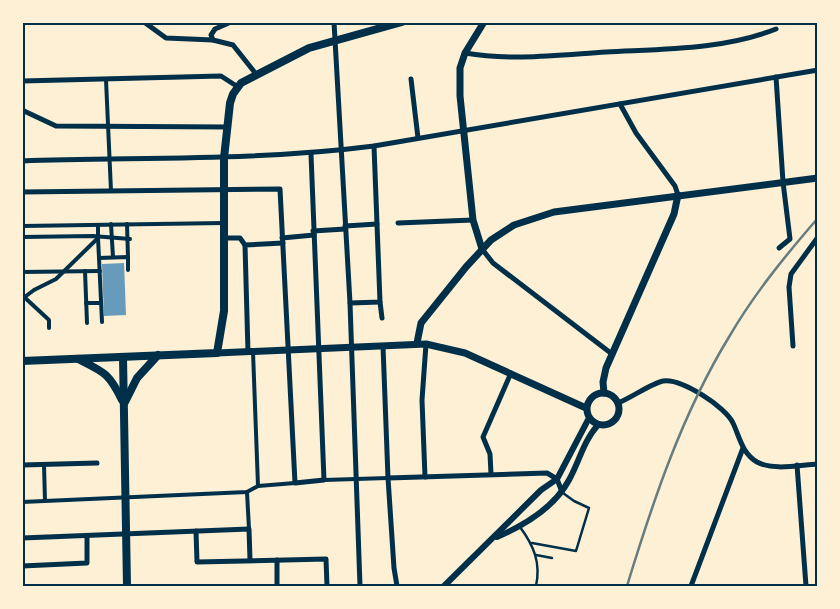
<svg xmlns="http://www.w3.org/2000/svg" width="840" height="609" font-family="Cabin,sans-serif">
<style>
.water{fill:#669bbc}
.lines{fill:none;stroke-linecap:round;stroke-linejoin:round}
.service{stroke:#003049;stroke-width:2.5}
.pedestrian{stroke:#003049;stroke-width:4}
.minor{stroke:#003049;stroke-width:5}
.tertiary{stroke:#003049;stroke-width:6}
.secondary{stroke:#003049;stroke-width:7}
.primary{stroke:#003049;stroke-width:8}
.rail{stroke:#657d81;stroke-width:2.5}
.neatline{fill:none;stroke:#003049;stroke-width:2}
</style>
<rect width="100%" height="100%" fill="#fdf0d5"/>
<polygon class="water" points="124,263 126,315 104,316 102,264"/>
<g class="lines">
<g class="service">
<path d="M520,527C534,546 541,563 536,586"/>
<polyline points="532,543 576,551 589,508 574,501 563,493"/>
<polyline points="536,555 552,558"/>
</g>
<g class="pedestrian">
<polyline points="106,80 111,191"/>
<polyline points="111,224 113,257"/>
<polyline points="127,224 128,257"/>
<polyline points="22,226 224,223"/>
<polyline points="22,237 93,236 130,239"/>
<polyline points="98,238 99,258"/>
<polyline points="85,271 87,323"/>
<polyline points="22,272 100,271"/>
<polyline points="22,295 49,320 49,328"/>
<polyline points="22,299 34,290 56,279 98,238 98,225"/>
<polyline points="86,303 101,303"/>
<polyline points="102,322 99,258 128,257 128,270"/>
<polyline points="253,352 258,486"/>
<polyline points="44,465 45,501"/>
<polyline points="324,480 388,478"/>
<polyline points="247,492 249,529"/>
<polyline points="22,502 247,492 258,486 295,483"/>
</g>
<g class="minor">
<polyline points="144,22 166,38 213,40"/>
<polyline points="231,22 215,29 211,35 213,40 233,45 256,74"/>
<polyline points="334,22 350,303 360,586"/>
<path d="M465,53C511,61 559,55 606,52C661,49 723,50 776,29"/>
<polyline points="776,77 783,182 790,239 779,248"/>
<polyline points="411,79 418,138"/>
<polyline points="22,81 221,76 238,87"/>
<polyline points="620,104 636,133 675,186 678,195"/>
<polyline points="22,110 56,126 227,127"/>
<path d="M22,161C140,157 257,161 374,146L818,70"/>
<polyline points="22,192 280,189 295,483 324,480 311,154"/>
<polyline points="398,223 473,220"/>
<polyline points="345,226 377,224"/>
<polyline points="313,231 345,229"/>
<polyline points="224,238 240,238 245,245"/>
<polyline points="282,238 314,235"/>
<polyline points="482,249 493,263 612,354"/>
<polyline points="380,302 382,318"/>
<polyline points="350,303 380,302 374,146"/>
<polyline points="383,346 388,478 394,568 397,586"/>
<polyline points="793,346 789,287 791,274 818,237"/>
<polyline points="248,352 245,245 283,243"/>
<path d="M618,403C631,398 652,383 663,381C681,378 726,407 733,423C740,438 742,453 757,462C773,471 799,465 818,464"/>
<polyline points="22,465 97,463"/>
<polyline points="797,465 806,586"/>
<polyline points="491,474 490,454 483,437 511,373"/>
<polyline points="425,477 422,400 426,344"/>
<polyline points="388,478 547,473 557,479 562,492"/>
<polyline points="196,531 197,562 326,559 327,586"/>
<polyline points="22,538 249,529 250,560"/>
<polyline points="277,560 277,586"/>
<polyline points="22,566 87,563 87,536"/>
<polyline points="691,586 743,448"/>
</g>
<g class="tertiary">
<path d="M497,537C525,525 554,508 569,480C579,462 584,440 598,425"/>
<polyline points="444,586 541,490 557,479 589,418"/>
</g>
<g class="secondary">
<polyline points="482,249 473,220 460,96 460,68 465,53 484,22"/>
<polyline points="417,343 421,323 466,267 491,240 514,225 554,212 818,178"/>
<polyline points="217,353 426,344 465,353 586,408"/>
<circle cx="603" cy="409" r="16"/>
<polyline points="604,393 603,382 606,368 674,214 678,195"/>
</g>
<g class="primary">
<polyline points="123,357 127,586"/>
<path d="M78,359C104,372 109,373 122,400"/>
<polyline points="22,361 217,353 224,311 224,158 230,103 233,94 241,83 309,48 402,22"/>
<polyline points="125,402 137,378 158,355"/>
</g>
<path class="rail" d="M627,586C653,501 682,414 729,337C754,294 785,256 818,218"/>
</g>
<rect width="840" height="609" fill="none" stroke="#fdf0d5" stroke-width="48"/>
<rect x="24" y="24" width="792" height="561" class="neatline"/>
</svg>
